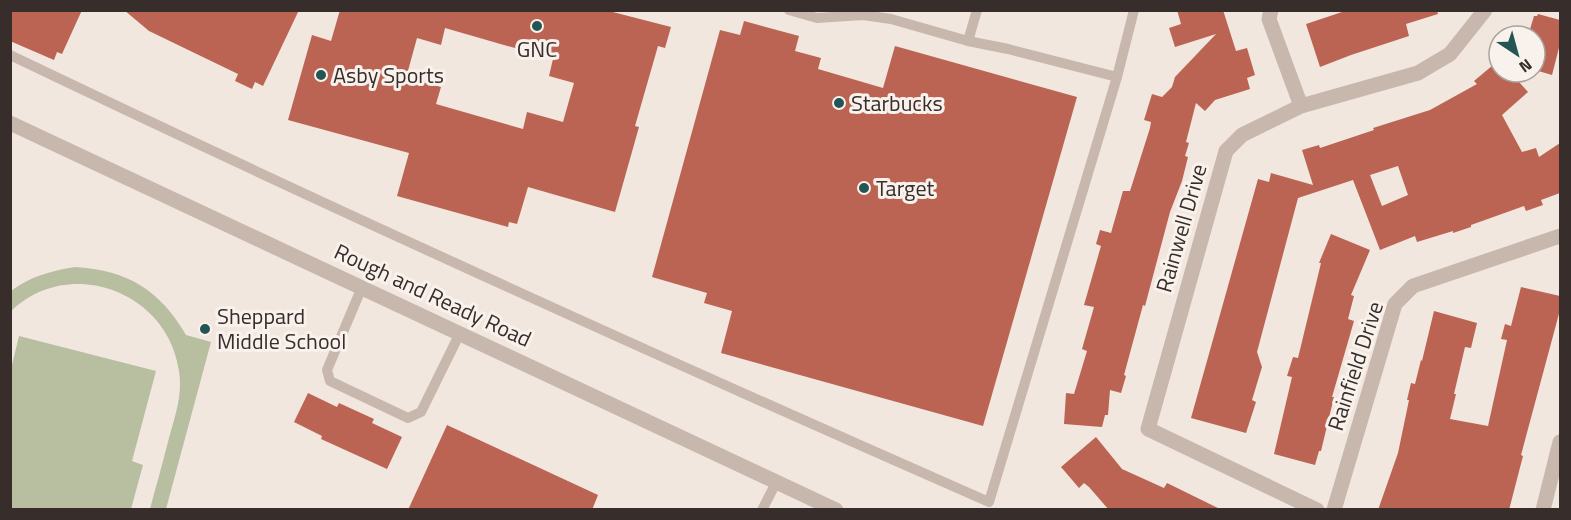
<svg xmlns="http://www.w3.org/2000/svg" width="1571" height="520" font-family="'Titillium Web',sans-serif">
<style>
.green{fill:#b7bfa0}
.building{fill:#bb6453;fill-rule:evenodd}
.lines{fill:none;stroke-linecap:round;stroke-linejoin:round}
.service{stroke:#c8b7ac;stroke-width:10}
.minor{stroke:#c8b7ac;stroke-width:15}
.poi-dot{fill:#235554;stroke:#f9f2ec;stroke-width:2}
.labels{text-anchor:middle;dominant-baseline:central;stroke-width:6;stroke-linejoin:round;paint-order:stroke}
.poi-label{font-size:22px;fill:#372d2a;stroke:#f9f2ec;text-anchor:start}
.street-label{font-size:22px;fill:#372d2a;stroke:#f9f2ec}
</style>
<rect width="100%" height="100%" fill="#f1e7df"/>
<g class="green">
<path d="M75,267C127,270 160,290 186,335L211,342L166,509H150C156,486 163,462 169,438C175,416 183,394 179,371C168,291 69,255 11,311V291C31,276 51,271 75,267Z"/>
<polygon points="19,336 156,371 132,461 143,465 131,509 11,509 11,369"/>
</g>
<g class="building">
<polygon points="10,10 82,10 62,54 57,52 54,60 10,41"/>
<polygon points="124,10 299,10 263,86 255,82 252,89 235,81 238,74 149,31"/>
<path d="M340,10H605L671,27L665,48L658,46L635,126L639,127L615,212L528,187L517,224L509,222L508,227L397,196L409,153L288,120L312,35L331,41ZM445,28L553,59L549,76L574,83L563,122L527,112L523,129L436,104L441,87L406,78L417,38L441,45Z"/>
<polygon points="1177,10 1223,10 1236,51 1247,48 1255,75 1247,78 1250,89 1215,100 1205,111 1196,103 1186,142 1189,143 1185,156 1188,157 1182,181 1170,212 1145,306 1143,305 1124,375 1126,376 1121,393 1110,390 1108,415 1105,415 1102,427 1064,424 1066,393 1074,394 1087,351 1082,349 1094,307 1084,305 1101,246 1096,244 1100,230 1111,233 1123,191 1130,191 1150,128 1151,122 1144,120 1152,94 1162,97 1172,87 1175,77 1216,34 1175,47 1169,28 1181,24"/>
<polygon points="1348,10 1437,10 1438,14 1406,24 1409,36 1351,55 1320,67 1306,24"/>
<polygon points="1538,14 1560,20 1560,44 1552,75 1535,70 1535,36 1528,36 1534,16 1537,16"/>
<polygon points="744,21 799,36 795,51 821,58 818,69 883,88 895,46 1077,97 983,426 721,353 732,311 704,303 707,293 652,277 720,30 740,35"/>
<path d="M1499,60V72H1510L1528,92L1502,115L1522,152L1536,148L1539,157L1560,143V193L1541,200L1543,205L1526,211L1524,206L1471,225V227L1453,233V231L1417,242L1415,236L1380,250L1353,180L1298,198L1257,352L1262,367L1252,400L1256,402L1246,433L1191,418L1258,179L1269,182L1271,173L1313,185L1302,150L1319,145L1320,148L1374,130L1373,128L1430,110L1477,84L1474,81ZM1398,166L1408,195L1382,206L1370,175Z"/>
<polygon points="1331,234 1370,250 1351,295 1354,296 1348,319 1354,321 1332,397 1334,397 1321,451 1319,451 1315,465 1274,454 1292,377 1287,376 1293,357 1298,358 1321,263 1319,263"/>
<polygon points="1521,287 1560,296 1560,310 1521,455 1523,456 1509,510 1378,510 1398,453 1409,400 1407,400 1411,383 1415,384 1421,360 1422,361 1434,311 1477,323 1471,348 1465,347 1454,394 1456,394 1450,419 1488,426 1507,340 1501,339 1505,324 1511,326"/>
<polygon points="308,393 337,407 339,403 374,419 372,423 402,437 387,469 321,439 322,436 294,422"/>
<polygon points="447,425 598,495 592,510 408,510"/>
<polygon points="1096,437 1122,469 1164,488 1167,483 1222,510 1109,510 1089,487 1084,483 1079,488 1061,467"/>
</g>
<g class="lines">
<g class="service">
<polyline points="789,10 817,18 863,15 891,19 968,41 1008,49 1117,77"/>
<polyline points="968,41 977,10"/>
<path d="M10,55C334,210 661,358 989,502L1117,77L1134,10"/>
<polyline points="362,287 327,370 330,381 408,418 421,412 460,333"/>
<polyline points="762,510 777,481"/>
</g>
<g class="minor">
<polyline points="1271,10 1269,19 1301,106"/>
<polyline points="10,123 836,510"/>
<polyline points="1317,510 1148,429 1226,151 1242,135 1301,106 1418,73 1450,54 1485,10"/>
<polyline points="1334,510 1395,304 1413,286 1560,236"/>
<polyline points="1543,510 1560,442"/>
</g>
</g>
<g class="poi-dot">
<circle cx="537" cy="26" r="6"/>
<circle cx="321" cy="75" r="6"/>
<circle cx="839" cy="103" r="6"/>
<circle cx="864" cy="188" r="6"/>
<circle cx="205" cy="329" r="6"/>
</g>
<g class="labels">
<g class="poi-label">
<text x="537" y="49" text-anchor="middle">GNC</text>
<text x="333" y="75">Asby Sports</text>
<text x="851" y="103">Starbucks</text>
<text x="876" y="188">Target</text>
<text x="217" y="316">Sheppard<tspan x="217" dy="25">Middle School</tspan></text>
</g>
<g class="street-label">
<text transform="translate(1181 228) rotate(-74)">Rainwell Drive</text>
<text transform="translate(433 295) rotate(25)">Rough and Ready Road</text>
<text transform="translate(1355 366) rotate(-72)">Rainfield Drive</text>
</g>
</g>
<rect width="1571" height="520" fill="none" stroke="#372d2a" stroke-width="24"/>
<g transform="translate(1517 54) rotate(144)"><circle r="28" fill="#f9f2ec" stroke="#aba39e" stroke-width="1.5"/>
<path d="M0-4.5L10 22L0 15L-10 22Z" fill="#235554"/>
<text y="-9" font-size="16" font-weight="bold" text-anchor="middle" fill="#372d2a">N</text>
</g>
</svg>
